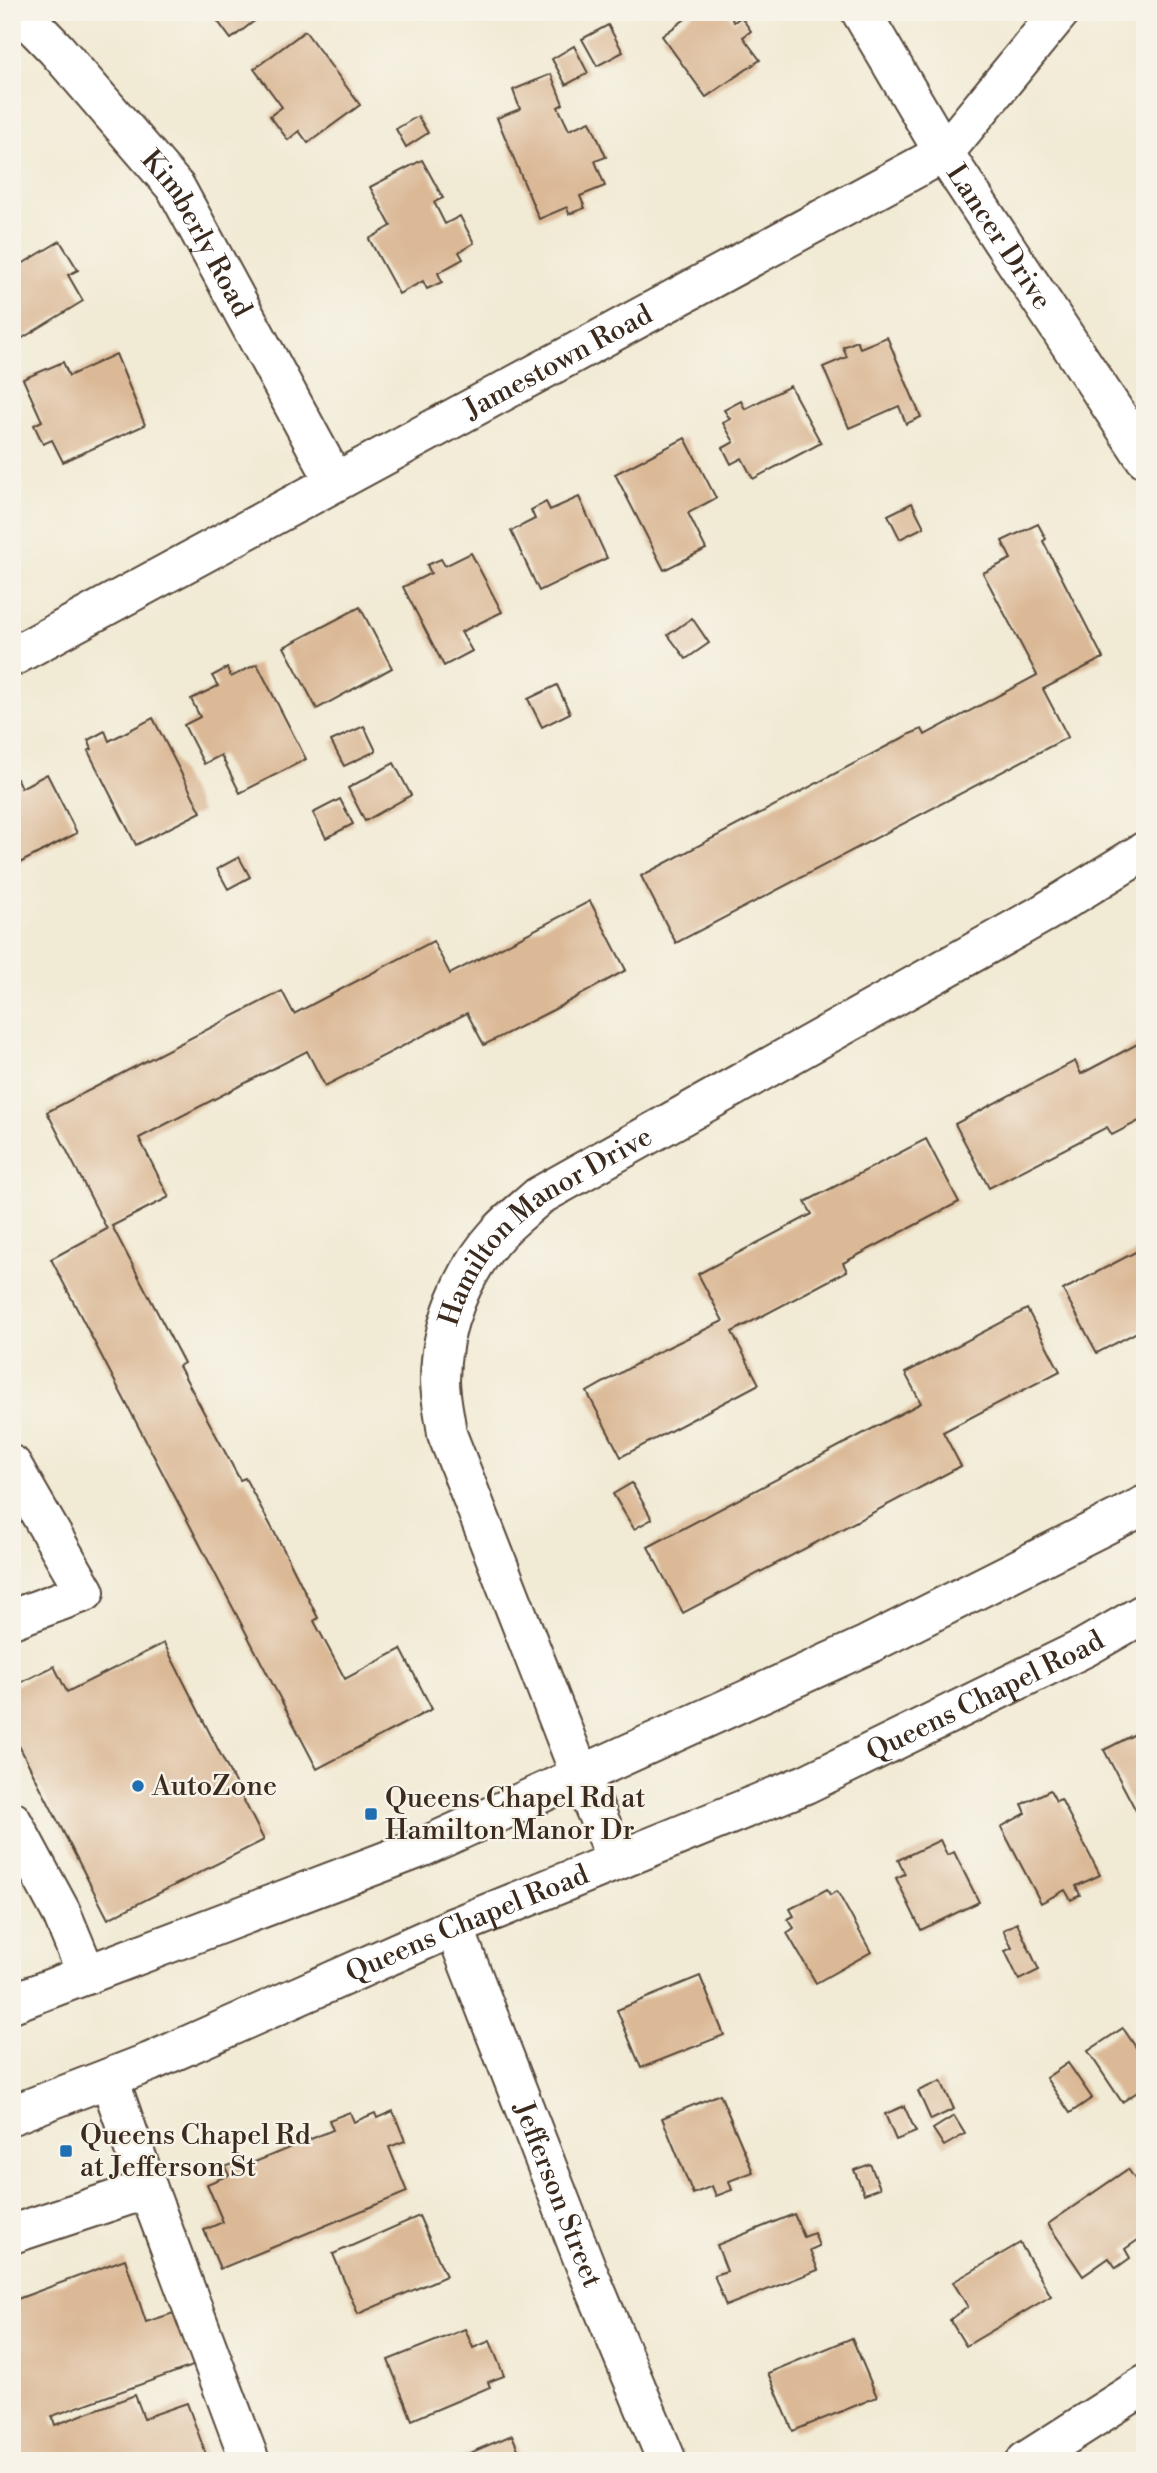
<svg xmlns="http://www.w3.org/2000/svg" width="1157" height="2473" font-family="'Libre Bodoni',serif">
<style>
.building{fill:#dbb997}
.lines{fill:none;stroke-linecap:round;stroke-linejoin:round}
.minor-casing{stroke:#564739;stroke-width:42}
.major-casing{stroke:#564739;stroke-width:42}
.minor{stroke:#fff;stroke-width:38}
.major{stroke:#fff;stroke-width:38}
.poi-dot{fill:#1f6fb2;stroke:#f7f3e8;stroke-width:2.5}
.labels{text-anchor:middle;dominant-baseline:central;stroke-width:5;stroke-linejoin:round;paint-order:stroke}
.street-label{font-size:28px;fill:#3b2a1e;stroke:#f7f3e8}
.poi-label{font-size:28px;fill:#3b2a1e;stroke:#f7f3e8;text-anchor:start}
</style>
<rect width="100%" height="100%" fill="#f7f3e8"/>
<filter id="ink" filterUnits="userSpaceOnUse"><feTurbulence type="fractalNoise" baseFrequency=".0143" numOctaves="2"/><feDisplacementMap in="SourceGraphic" scale="14" xChannelSelector="R" yChannelSelector="G"/><feConvolveMatrix kernelMatrix="1 2 1 2 8 2 1 2 1" color-interpolation-filters="sRGB"/></filter>
<filter id="wash" filterUnits="userSpaceOnUse"><feTurbulence type="fractalNoise" baseFrequency=".00686" numOctaves="4" result="noise"/><feDisplacementMap in="SourceGraphic" scale="28" xChannelSelector="R" yChannelSelector="G"/><feGaussianBlur stdDeviation="1.57" result="paint"/><feColorMatrix in="noise" values="0 0 0 0 0 0 0 0 0 0 0 0 0 0 0 0 0 1.4 0 .05"/><feComposite in="paint" operator="in"/></filter>
<g filter="url(#wash)">
<rect width="100%" height="100%" fill="#f1ead4"/>
<g id="blocks">
<g class="building">
<polygon points="211,12 266,12 231,39"/>
<polygon points="695,12 727,12 734,22 741,17 751,31 743,37 760,60 706,97 662,36"/>
<polygon points="608,25 623,52 597,66 582,39"/>
<polygon points="305,31 360,105 308,143 299,131 288,140 270,116 282,107 254,69"/>
<polygon points="574,46 588,73 566,85 552,59"/>
<polygon points="551,74 563,104 558,107 569,130 590,121 606,157 595,161 605,186 580,196 585,208 569,214 567,207 539,219 497,118 520,109 513,90"/>
<polygon points="418,116 428,133 406,147 396,129"/>
<polygon points="422,160 443,198 434,202 445,224 460,216 474,243 459,252 463,259 438,273 442,282 427,289 423,281 399,294 369,239 391,226 370,187"/>
<polygon points="60,241 78,270 68,275 83,301 16,342 12,336 12,270"/>
<polygon points="887,337 921,417 906,424 899,406 849,428 823,367 847,357 843,347 857,341 860,348"/>
<polygon points="116,354 145,425 63,462 52,440 43,444 34,425 42,421 23,379 63,362 69,376"/>
<polygon points="790,386 821,443 753,479 742,458 731,464 723,448 734,442 723,423 730,419 724,410 741,401 745,409"/>
<polygon points="685,438 716,498 688,513 706,549 664,570 615,474"/>
<polygon points="579,497 607,558 539,591 511,531 535,519 531,510 546,502 550,510"/>
<polygon points="912,503 924,527 900,539 888,515"/>
<polygon points="1038,524 1046,539 1043,541 1103,658 1043,689 1068,737 676,943 641,876 910,734 922,729 925,735 1037,675 983,573 1011,559 1002,541"/>
<polygon points="471,553 502,612 461,632 472,651 444,666 403,587 431,573 427,565 441,559 445,566"/>
<polygon points="360,607 392,668 317,709 284,647"/>
<polygon points="692,618 709,643 686,659 668,635"/>
<polygon points="257,664 306,759 240,793 221,755 204,764 184,725 200,717 191,699 218,686 212,676 227,668 231,677"/>
<polygon points="557,685 570,713 542,727 528,699"/>
<polygon points="153,718 201,812 136,845 88,751 92,749 88,740 105,731 109,741"/>
<polygon points="364,726 376,751 344,766 331,741"/>
<polygon points="394,763 411,795 365,821 348,788"/>
<polygon points="47,774 77,833 12,867 12,781 17,779 21,788"/>
<polygon points="340,799 353,824 326,838 313,813"/>
<polygon points="239,857 250,877 228,889 217,869"/>
<polygon points="590,901 626,970 553,1010 484,1045 467,1013 325,1086 307,1051 139,1138 169,1197 112,1226 184,1363 179,1366 240,1480 245,1478 285,1552 318,1618 314,1621 345,1679 401,1649 432,1709 317,1769 51,1259 107,1229 47,1112 282,991 294,1014 433,941 450,974"/>
<polygon points="1145,1040 1145,1118 1112,1135 1107,1127 989,1188 955,1124 1075,1061 1081,1074"/>
<polygon points="926,1139 959,1202 843,1263 847,1271 732,1332 759,1384 621,1457 587,1392 654,1354 723,1321 698,1274 812,1214 805,1202"/>
<polygon points="1145,1247 1145,1328 1097,1353 1063,1290"/>
<polygon points="1027,1309 1060,1371 943,1432 961,1466 683,1613 648,1547 921,1403 905,1373"/>
<polygon points="632,1483 652,1519 634,1529 613,1494"/>
<polygon points="164,1643 264,1840 108,1919 12,1732 12,1687 54,1666 67,1692"/>
<polygon points="1145,1729 1145,1820 1142,1822 1104,1750"/>
<polygon points="1050,1790 1056,1801 1061,1799 1100,1875 1076,1886 1080,1895 1071,1900 1065,1890 1041,1903 1001,1827 1026,1813 1022,1804"/>
<polygon points="940,1840 947,1855 954,1852 979,1902 921,1930 896,1878 905,1874 898,1860"/>
<polygon points="827,1889 830,1895 837,1891 871,1952 816,1983 787,1933 794,1928 788,1919 794,1916 790,1909"/>
<polygon points="1017,1923 1039,1970 1019,1980 1005,1951 1012,1948 1003,1930"/>
<polygon points="700,1976 724,2035 641,2068 617,2010"/>
<polygon points="1123,2028 1145,2061 1145,2087 1122,2102 1088,2051"/>
<polygon points="1068,2063 1092,2098 1070,2113 1046,2078"/>
<polygon points="941,2081 954,2109 931,2120 918,2091"/>
<polygon points="720,2094 753,2172 729,2181 732,2190 716,2196 712,2186 693,2194 662,2118"/>
<polygon points="904,2106 916,2132 896,2140 885,2114"/>
<polygon points="393,2111 405,2141 389,2147 407,2192 220,2269 204,2230 223,2222 207,2184 229,2175 225,2167 243,2160 245,2166 333,2130 329,2120 350,2112 354,2122 375,2113 377,2118"/>
<polygon points="954,2116 965,2134 944,2146 933,2129"/>
<polygon points="870,2164 880,2188 864,2194 854,2170"/>
<polygon points="1128,2169 1145,2193 1145,2235 1125,2249 1130,2258 1116,2268 1109,2258 1083,2276 1048,2224"/>
<polygon points="794,2214 804,2237 814,2233 819,2246 810,2250 818,2270 726,2306 714,2275 727,2271 717,2245"/>
<polygon points="419,2216 446,2276 358,2314 333,2254"/>
<polygon points="1020,2243 1051,2296 966,2346 950,2320 968,2307 953,2282"/>
<polygon points="125,2259 146,2322 180,2311 198,2364 52,2416 55,2425 135,2395 144,2418 187,2403 208,2460 12,2461 12,2301"/>
<polygon points="465,2329 473,2348 490,2341 504,2376 488,2382 490,2387 412,2420 388,2360"/>
<polygon points="852,2338 877,2397 793,2431 768,2373"/>
<polygon points="512,2435 523,2461 451,2461"/>
</g>
</g>
</g>
<g filter="url(#ink)">
<use href="#blocks" fill-opacity="0" stroke="#564739" stroke-width="2"/>
<g class="lines">
<defs>
<g id="minor">
<path id="s1" d="M20,12L56,49L176,188L335,482"/>
<path id="s2" d="M861,12L944,153L1145,458"/>
<path id="s3" d="M12,657L944,153L1060,12"/>
<polyline points="12,1465 85,1592 12,1619"/>
<polyline points="12,1821 61,1912 87,1975"/>
<path id="s4" d="M617,1861L581,1777L447,1434C445,1416 440,1398 440,1380C440,1327 463,1271 499,1232C511,1219 526,1208 539,1196L1044,913L1145,851"/>
<path id="s5" d="M454,1927L586,2267L667,2461"/>
<polyline points="109,2078 148,2189 250,2461"/>
<polyline points="12,2234 148,2189"/>
<polyline points="1026,2461 1145,2385"/>
</g>
<g id="major">
<polyline points="12,2003 423,1847 867,1645 1145,1505"/>
<path id="s6" d="M12,2115L150,2062L454,1927L806,1784L1084,1648L1145,1613"/>
</g>
</defs>
<use href="#minor" class="minor-casing"/>
<use href="#major" class="major-casing"/>
<use href="#minor" class="minor"/>
<use href="#major" class="major"/>
</g>
</g>
<g class="poi-dot">
<circle cx="138" cy="1786" r="7"/>
<rect x="364" y="1807" width="14" height="14" rx="3.5"/>
<rect x="59" y="2144" width="14" height="14" rx="3.5"/>
</g>
<g class="labels">
<g class="street-label">
<text stroke="none"><textPath href="#s1" startOffset="285">Kimberly Road</textPath></text>
<text stroke="none"><textPath href="#s2" startOffset="264">Lancer Drive</textPath></text>
<text stroke="none"><textPath href="#s3" startOffset="621">Jamestown Road</textPath></text>
<text stroke="none"><textPath href="#s4" startOffset="714">Hamilton Manor Drive</textPath></text>
<text stroke="none"><textPath href="#s6" startOffset="1060">Queens Chapel Road</textPath></text>
<text stroke="none"><textPath href="#s6" startOffset="494">Queens Chapel Road</textPath></text>
<text stroke="none"><textPath href="#s5" startOffset="287">Jefferson Street</textPath></text>
</g>
<g class="poi-label">
<text x="152" y="1786">AutoZone</text>
<text x="385" y="1798">Queens Chapel Rd at<tspan x="385" dy="32">Hamilton Manor Dr</tspan></text>
<text x="80" y="2135">Queens Chapel Rd<tspan x="80" dy="32">at Jefferson St</tspan></text>
</g>
</g>
<rect width="1157" height="2473" fill="none" stroke="#f7f3e8" stroke-width="42"/>
</svg>
